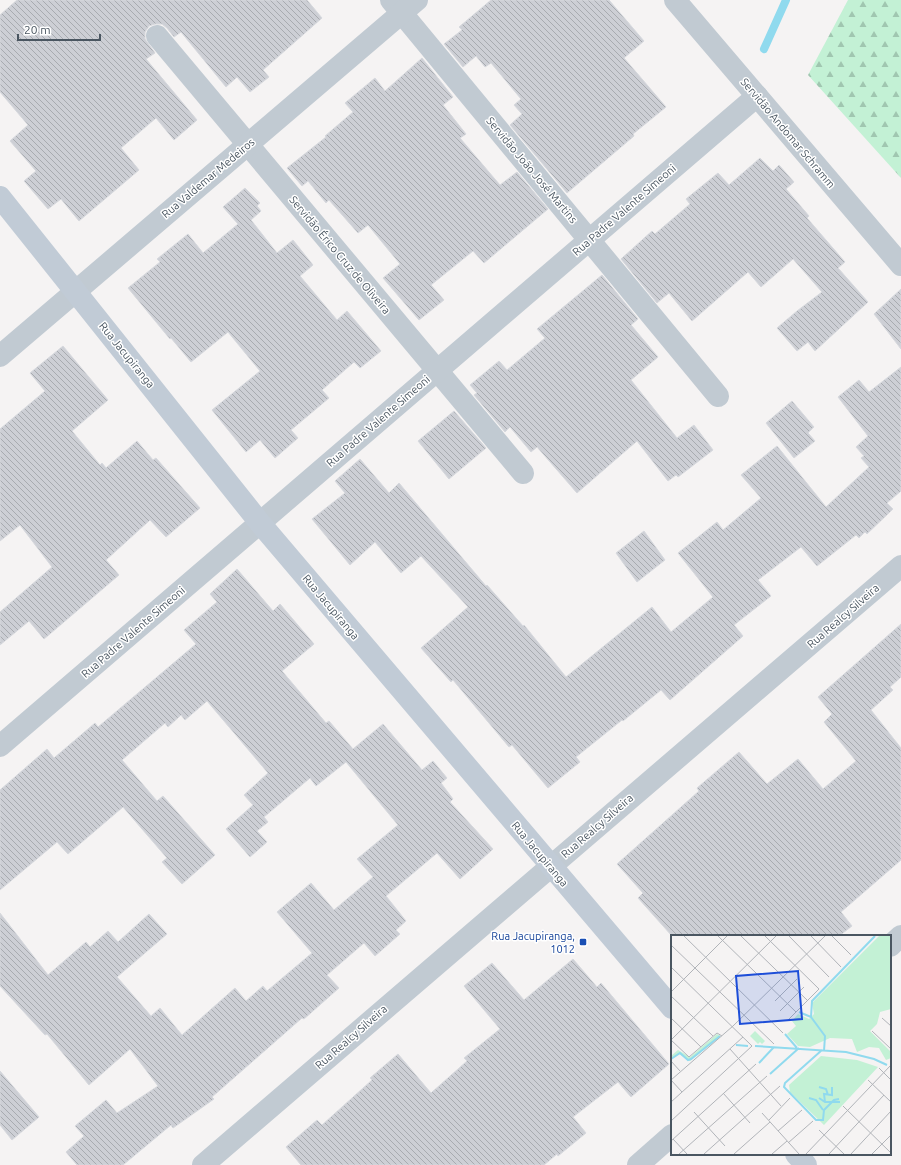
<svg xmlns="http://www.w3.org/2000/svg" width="901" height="1165" font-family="Ubuntu,sans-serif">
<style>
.forest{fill:url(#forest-firs)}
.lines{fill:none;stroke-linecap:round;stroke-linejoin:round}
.stream{stroke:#90daee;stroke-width:8}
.building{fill:url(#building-back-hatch);stroke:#d7d9de}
.street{stroke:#c1cad2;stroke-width:22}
.secondary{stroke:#c1cbd6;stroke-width:22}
.transit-dot{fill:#1a4fb4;stroke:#fff;stroke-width:1.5}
.labels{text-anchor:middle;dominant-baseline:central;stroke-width:3;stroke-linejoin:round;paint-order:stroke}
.street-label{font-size:11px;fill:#4a5661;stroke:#fff}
.transit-label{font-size:11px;fill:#164399;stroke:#fff;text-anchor:end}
.inset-river{fill:none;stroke:#90daee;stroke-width:2}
.inset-road{fill:none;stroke:#b1b4b9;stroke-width:1}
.view{fill:#1d4ed8;fill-opacity:0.15;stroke:#1d4ed8;stroke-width:2}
.inset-edge{fill:none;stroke:#4a5661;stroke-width:2}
</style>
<defs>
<pattern id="forest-firs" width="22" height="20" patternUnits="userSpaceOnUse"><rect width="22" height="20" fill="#c3f1d5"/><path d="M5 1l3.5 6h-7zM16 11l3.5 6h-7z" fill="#a0c6b0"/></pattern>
<pattern id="building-back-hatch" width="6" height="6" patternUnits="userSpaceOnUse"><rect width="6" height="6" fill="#cdcfd5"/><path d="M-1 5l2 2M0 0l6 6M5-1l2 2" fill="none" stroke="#a8abb0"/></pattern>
</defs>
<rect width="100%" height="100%" fill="#f5f3f3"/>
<polygon class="forest" points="848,0 901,0 901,178 808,75"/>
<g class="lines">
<polyline class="stream" points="764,49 786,0"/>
</g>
<g class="building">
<polygon points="17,0 307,0 322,18 263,70 269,77 250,92 237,77 226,87 181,32 174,37 167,28 162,24 155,24 149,26 145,32 145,39 155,53 146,59 197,120 174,140 156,118 121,148 139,170 79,221 61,199 48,209 24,181 36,171 10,141 28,125 0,92 0,15"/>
<polygon points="491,0 609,0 644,41 624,58 666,107 633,134 634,136 567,193 510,125 522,114 514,105 521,99 491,63 485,67 476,56 463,67 444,44 462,30 459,27"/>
<polygon points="422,58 453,97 443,105 466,134 460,138 500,185 517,172 548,209 484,263 473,251 431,285 444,300 419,320 383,278 400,264 368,225 358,233 329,200 326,203 308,181 302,186 287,168 326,137 325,136 353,112 345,103 375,78 385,91"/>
<polygon points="760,158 773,171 779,165 794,182 786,189 809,216 807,218 845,262 838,268 868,302 815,351 808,342 797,351 777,328 797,311 822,292 793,259 761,287 748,272 692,321 669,293 657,303 621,259 652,231 655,234 690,204 686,199 718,173 729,185"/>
<polygon points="245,188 260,203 257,206 261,211 251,220 277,253 293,240 313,265 300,276 337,320 347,311 381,351 360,368 354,362 322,390 329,398 291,430 298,438 275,458 260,440 246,452 212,410 260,371 228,332 191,362 171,338 170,339 128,288 160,262 157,259 188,234 203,253 238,224 223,207"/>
<polygon points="602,275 638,319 631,325 658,357 631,380 677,438 694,425 713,450 678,477 676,475 668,481 637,441 577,493 537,447 531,452 510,427 505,432 474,395 477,393 470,385 499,361 507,370 545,338 537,329"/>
<polygon points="901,289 901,349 874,314"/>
<polygon points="63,346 108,400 72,431 100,465 102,463 106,468 137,441 153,460 156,458 200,508 166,537 150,520 106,560 119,575 44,639 29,621 0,645 0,612 52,567 20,525 0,541 0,429 45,391 30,373"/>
<polygon points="901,367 901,491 887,503 893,509 867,534 865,532 859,538 856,535 817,566 801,547 758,580 771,596 734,625 743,636 670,700 661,690 623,721 622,720 576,757 580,762 548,788 512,745 509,747 453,680 451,682 421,648 468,607 421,556 401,573 375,542 350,565 312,519 345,493 335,481 360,459 389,493 399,483 486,586 487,585 523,626 524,625 566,677 652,607 671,632 713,597 678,553 717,522 723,530 761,498 741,475 777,446 826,507 869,467 861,458 864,456 856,447 868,436 838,397 859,380 869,392"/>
<polygon points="792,401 814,427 808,433 815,441 794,458 766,423"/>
<polygon points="454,411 486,448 449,479 418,441"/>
<polygon points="644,531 665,560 637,582 616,553"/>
<polygon points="237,569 273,611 280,604 314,644 282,671 326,723 329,721 353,749 383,724 422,770 433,761 447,778 441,783 453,799 450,802 493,849 460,879 437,853 386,896 406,921 396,930 400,934 375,956 364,943 327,975 339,988 304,1019 302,1018 212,1097 214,1099 173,1128 171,1125 123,1165 77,1165 66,1152 84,1136 75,1126 106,1100 117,1113 158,1086 130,1049 89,1085 47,1034 45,1035 0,986 0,913 48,975 86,942 90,947 108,931 118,942 149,914 167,934 117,977 151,1016 160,1008 182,1035 235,988 246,1001 263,986 267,991 312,953 277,912 311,883 334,910 373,877 357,859 398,825 346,762 316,786 310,778 264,817 268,822 257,831 267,842 250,857 226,829 253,805 244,795 268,773 207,701 185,720 181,715 168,727 165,723 122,760 157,801 163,796 215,855 182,884 162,862 167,858 123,807 68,854 57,842 0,890 0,790 47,749 54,758 95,723 98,727 196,644 184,630 217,602 210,594"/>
<polygon points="901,624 901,677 890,687 893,690 871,710 901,748 901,860 841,912 852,926 839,936 672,936 638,898 643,893 617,864 699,791 697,788 739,752 767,784 798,759 823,789 856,761 824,722 832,714 818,697"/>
<polygon points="573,959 597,987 601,983 669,1064 631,1097 618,1082 573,1117 586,1133 558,1156 557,1154 544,1165 301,1165 286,1147 317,1120 322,1125 372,1080 370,1078 398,1054 431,1093 467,1061 464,1058 500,1029 464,986 492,963 524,1000"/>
<polygon points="0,1071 39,1117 12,1140 0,1125"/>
</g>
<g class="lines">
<g class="street">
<polyline points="391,0 718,396"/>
<polyline points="675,0 901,265"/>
<polyline points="157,36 523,473"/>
<polyline points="0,356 417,0"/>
<polyline points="0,746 757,96"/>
<polyline points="890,946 901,936"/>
<polyline points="203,1165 901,566"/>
<polyline points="638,1165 672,1135"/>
</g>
<g class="secondary">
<polyline points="0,197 260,523 672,1008"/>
<polyline points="796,1154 806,1165"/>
</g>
</g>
<rect class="transit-dot" x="579" y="938" width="8" height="8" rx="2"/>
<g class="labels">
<g class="street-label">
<text transform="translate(788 133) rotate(50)">Servidão Andomar Schramm</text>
<text transform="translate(532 170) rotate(50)">Servidão João José Martins</text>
<text transform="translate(208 178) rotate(-40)">Rua Valdemar Medeiros</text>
<text transform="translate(624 210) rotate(-41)">Rua Padre Valente Simeoni</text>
<text transform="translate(340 255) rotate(50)">Servidão Érico Cruz de Oliveira</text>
<text transform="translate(127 355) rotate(51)">Rua Jacupiranga</text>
<text transform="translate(378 421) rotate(-41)">Rua Padre Valente Simeoni</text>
<text transform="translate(331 607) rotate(50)">Rua Jacupiranga</text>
<text transform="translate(843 616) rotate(-41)">Rua Realcy Silveira</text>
<text transform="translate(133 632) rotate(-41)">Rua Padre Valente Simeoni</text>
<text transform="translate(597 826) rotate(-41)">Rua Realcy Silveira</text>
<text transform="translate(540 854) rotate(50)">Rua Jacupiranga</text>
<text transform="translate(351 1037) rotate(-41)">Rua Realcy Silveira</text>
</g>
<g class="transit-label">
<text x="575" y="936">Rua Jacupiranga,<tspan x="575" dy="13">1012</tspan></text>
</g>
</g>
<g transform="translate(671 935)">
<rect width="220" height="220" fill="#f5f3f3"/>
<path d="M208,1H220V74L209,77L206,89L199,96L220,117V123L215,125L208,113L198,112L186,117L181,104L159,103L139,112L127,111L116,99L125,91L121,86L127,79L138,84L143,79L141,68ZM150,121L186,125L207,132L153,190L119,157L118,150Z" fill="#c3f1d5"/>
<path d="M46,99L49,101L19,126L8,119L0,125V121L7,115L19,122Z" fill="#c3f1d5"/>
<path d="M84,96L94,106L91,109L89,107L87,109L79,101Z" fill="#c3f1d5"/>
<path class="inset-river" d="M128,77L140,82M114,99L126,113M65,110L77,111M84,111L175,117L203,124L216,130M151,115L114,148L113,152L145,185H152L153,175L163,165L168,164M153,116L154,101L140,82L141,66L204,1M0,124L9,118L17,125L20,124L49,101M88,128L103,112M99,139L128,113M148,152L155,154L157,160M138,163L145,165L152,175M148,163L154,167H169M154,167L153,159L161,160V152"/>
<path class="inset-road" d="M13,1L112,98M47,1L125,77M70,1L136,65M94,1L148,54L117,85M118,1L158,42M140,1L170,32M161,1L180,20M0,10L103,109M0,32L81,111L0,186M0,57L56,1M0,61L42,101M104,66L126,44M109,76L133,52M0,83L30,112M211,83L220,91M201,96L220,114M0,105L105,1M0,105L18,122L46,98L51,101M59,114L110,171M0,126L9,136M208,133L220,145M0,145L62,91L154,1M0,145L11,157M197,145L220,167M52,158L79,188M0,167L72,102M172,171L220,218M23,177L54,211M91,178L128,219M98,185L119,163M148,195L173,219M107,196L131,175M2,204L16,219M0,206L85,129M117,208L142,186M8,219L96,141M33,219L109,151M63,219L99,187M101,219L116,206M135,219L220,130M158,219L213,160M180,219L220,176M201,219L220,200"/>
<path class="view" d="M127,36L131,84L69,89L65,41Z"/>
<rect width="220" height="220" class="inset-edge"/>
</g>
<path d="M18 34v6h82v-6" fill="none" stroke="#4a5661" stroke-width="2"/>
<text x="24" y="34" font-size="12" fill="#4a5661" stroke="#ffffff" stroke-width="3" paint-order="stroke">20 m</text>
</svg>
